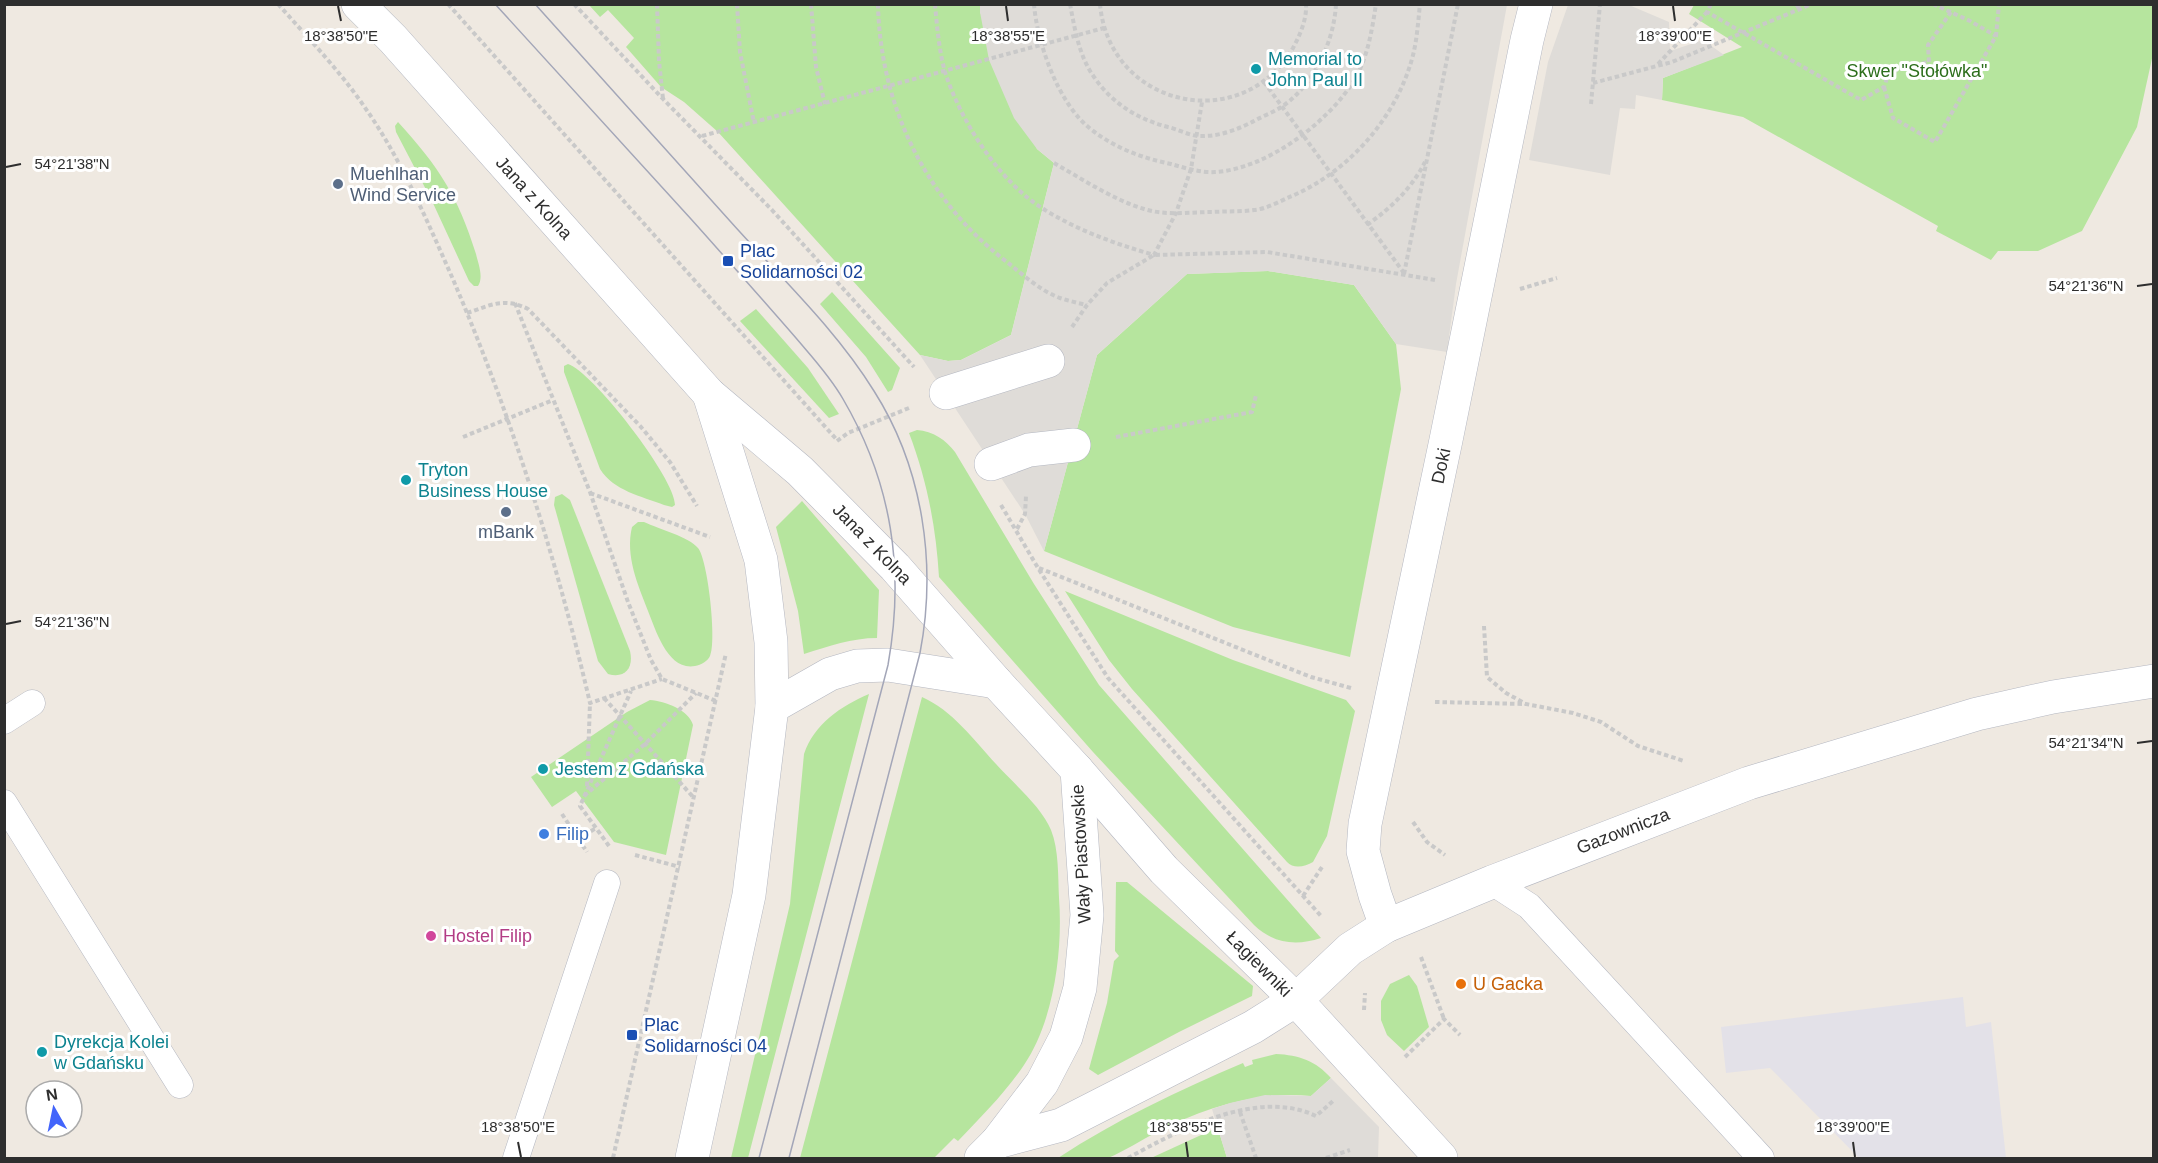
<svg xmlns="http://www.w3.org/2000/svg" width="2158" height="1163" font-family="Helvetica,sans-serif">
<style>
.industrial{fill:#e3e1e8}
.green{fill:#b6e59e}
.plaza{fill:#dfdcd8}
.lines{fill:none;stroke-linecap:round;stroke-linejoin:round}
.service-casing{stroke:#b4b7c1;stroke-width:27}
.pedestrian-casing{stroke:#b4b7c1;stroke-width:34}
.minor-casing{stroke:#b4b7c1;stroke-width:34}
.tertiary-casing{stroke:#b4b7c1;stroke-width:34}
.secondary-casing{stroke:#b4b7c1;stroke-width:34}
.path{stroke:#c9c9c9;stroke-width:4;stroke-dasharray:4.5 3;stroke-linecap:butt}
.service{stroke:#fff;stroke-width:26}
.pedestrian{stroke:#fff;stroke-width:33}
.minor{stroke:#fff;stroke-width:33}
.tertiary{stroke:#fff;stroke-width:33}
.secondary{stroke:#fff;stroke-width:33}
.tram{stroke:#a3a6b8;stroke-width:1.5}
.ticks{fill:none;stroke:#2e2e2e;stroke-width:2}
.culture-dot{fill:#0f9aa8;stroke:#fff;stroke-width:2}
.service-dot{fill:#5c6f8a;stroke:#fff;stroke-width:2}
.transit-dot{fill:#1a4fb4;stroke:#fff;stroke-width:2}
.shop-dot{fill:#3f7fe0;stroke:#fff;stroke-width:2}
.hotel-dot{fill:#d1479c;stroke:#fff;stroke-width:2}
.food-dot{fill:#e8710a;stroke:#fff;stroke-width:2}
.labels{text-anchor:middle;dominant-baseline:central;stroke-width:6;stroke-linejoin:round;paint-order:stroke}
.culture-label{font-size:18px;fill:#0d838f;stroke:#fff;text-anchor:start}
.park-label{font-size:18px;fill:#2c6e1b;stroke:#fff}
.service-label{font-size:18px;fill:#4e5e75;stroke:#fff;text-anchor:start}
.street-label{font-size:18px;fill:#2e2e2e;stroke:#fff}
.transit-label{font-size:18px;fill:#164399;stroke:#fff;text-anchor:start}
.shop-label{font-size:18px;fill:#366cbe;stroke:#fff;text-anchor:start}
.hotel-label{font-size:18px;fill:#b23c85;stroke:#fff;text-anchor:start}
.food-label{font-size:18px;fill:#c56008;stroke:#fff;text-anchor:start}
.ticks-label{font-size:15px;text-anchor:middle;fill:#2e2e2e;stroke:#fff;stroke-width:6;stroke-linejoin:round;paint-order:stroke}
</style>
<rect width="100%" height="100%" fill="#efe9e1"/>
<polygon class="industrial" points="1963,997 1966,1027 1991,1022 2006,1158 1859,1158 1770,1068 1726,1073 1721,1027"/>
<g class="green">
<polygon points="589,5 980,5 980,12 1037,149 1054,163 1011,335 961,360 948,361 920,355 718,132 684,102 661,87 626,47 634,38 608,10 600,17"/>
<polygon points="1694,5 2153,5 2153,54 2137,127 2082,231 2038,251 1998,251 1991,260 1936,231 1938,226 1743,117 1662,100 1663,78 1742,47 1689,14"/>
<path d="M398,122C439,167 458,196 476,254C478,263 484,277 478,286H474L469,281L432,201L396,132L395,126Z"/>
<polygon points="1268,271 1354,285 1396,344 1401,389 1350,657 1233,627 1044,551 1097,355 1187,274"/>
<polygon points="832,292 900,368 892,390 888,392 866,357 820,304"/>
<polygon points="756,309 808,368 839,414 829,418 740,321"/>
<path d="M568,364C592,371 676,479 675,505L672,507L664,505C641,496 614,491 600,469L564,372V366Z"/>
<path d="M917,430C933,431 946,440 955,452L1034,584L1099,685L1321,938C1296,946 1274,944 1254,925L1093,752L939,577C936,527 927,480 909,433Z"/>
<path d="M562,494L570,500L630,651C634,668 625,679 608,674L598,661L554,505L555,497Z"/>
<path d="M802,501L879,590L877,638C852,638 829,646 804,654L798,611L776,527Z"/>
<path d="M638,522H644C659,529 689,537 698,548C708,560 717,642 710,656C708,661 701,665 695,666C668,671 656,631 648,611C638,585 625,556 632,527Z"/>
<path d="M1065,591L1233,660L1346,700L1355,711L1327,836L1313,862C1305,867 1293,869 1287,862L1132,689L1109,660Z"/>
<path d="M869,694L748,1158H731L790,904L804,754C814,724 841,706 869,694Z"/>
<path d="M922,697C952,710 974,740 996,764C1012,782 1042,807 1051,830C1059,850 1058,877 1059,898C1063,950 1054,1021 1024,1065C1005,1093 981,1117 958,1141L954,1138L934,1158H800Z"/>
<path d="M650,700C665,701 689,710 693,725L666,855L614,842L576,791L552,807L531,777L627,712Z"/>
<polygon points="1116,882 1127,882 1253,986 1252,996 1179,1032 1098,1075 1089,1069 1107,1003 1114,961 1119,956 1115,951"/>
<polygon points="1409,975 1417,986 1429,1027 1404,1051 1387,1035 1381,1020 1381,1001 1390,984"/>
<path d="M1276,1054C1299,1055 1316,1061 1331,1078L1311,1096C1257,1091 1205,1107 1157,1132C1141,1140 1125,1151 1108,1158C1097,1162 1071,1158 1058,1158C1116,1120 1179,1090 1243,1063L1245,1067L1253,1064L1252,1060Z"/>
<polygon points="1212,1130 1219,1132 1227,1158 1151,1158"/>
</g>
<g class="plaza">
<polygon points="980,5 1507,5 1456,284 1447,352 1396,344 1354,285 1268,271 1187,274 1097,355 1044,551 1025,514 920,355 948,361 961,360 1011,335 1054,163 1037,149 1014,118 989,60 980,12"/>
<polygon points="1568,5 1629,5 1669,22 1670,51 1703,40 1724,55 1663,78 1662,100 1636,95 1635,109 1620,108 1610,175 1529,160 1548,62"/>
<polygon points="1331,1078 1379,1127 1378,1158 1227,1158 1212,1109 1230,1103 1265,1095 1311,1096"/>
</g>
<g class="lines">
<defs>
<g id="service">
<polyline points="4,721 32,703"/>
<polyline points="4,803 180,1085"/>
<polyline points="1492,882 1529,906 1761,1158"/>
<polyline points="516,1158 607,883"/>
</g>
<g id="pedestrian">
<polyline points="946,393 1048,361"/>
<polyline points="991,464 1029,450 1074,445"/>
</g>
<g id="minor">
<polyline points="1386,926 1375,895 1363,851 1365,824 1446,440 1527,40 1536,4"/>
<polyline points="1296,1000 1350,949 1386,926 1492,882 1749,783 1977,714 2053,697 2154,681"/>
</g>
<g id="tertiary">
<polyline points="1077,770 1164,870 1296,1000 1441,1158"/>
<polyline points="997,1142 1061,1125 1253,1027 1296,1000"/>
</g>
<g id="secondary">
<polyline points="358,4 393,39 709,394 800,471 895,567 996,682 1077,770 1087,915 1080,988 1066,1037 1042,1083 997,1142 981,1158"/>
<polyline points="772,707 830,674 857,666 888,665 996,682"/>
<polyline points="692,1158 749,895 772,707 771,642 761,560 709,394"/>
</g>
</defs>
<use href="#service" class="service-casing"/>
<use href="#pedestrian" class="pedestrian-casing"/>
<use href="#minor" class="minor-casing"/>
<use href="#tertiary" class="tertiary-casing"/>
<use href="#secondary" class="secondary-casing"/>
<g class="path">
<path d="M278,4C309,39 342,73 368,112C403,163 427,221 452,277C511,415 556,557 590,703L662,679"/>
<polyline points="448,4 837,440"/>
<polyline points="574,4 664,100 772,210 914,367"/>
<polyline points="657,4 659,61 663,99"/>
<polyline points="737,4 740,52 754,123"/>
<polyline points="811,4 816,67 825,104"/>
<path d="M878,4C880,105 926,201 1007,262C1023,275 1041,291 1060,298C1069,301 1078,303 1087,305"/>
<path d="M935,4C937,27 939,50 945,72C961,122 1000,183 1045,210C1079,231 1116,244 1154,255L1176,213L1191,169L1202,102"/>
<path d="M1034,4C1037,43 1059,106 1092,130C1115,148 1142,158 1171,164C1185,168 1201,173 1215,172C1267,169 1329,122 1355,79C1368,56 1372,30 1376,4"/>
<path d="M1070,4C1075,30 1079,56 1094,77C1112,103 1137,119 1168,127C1177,129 1188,135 1198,136C1218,137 1237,130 1254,121C1263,116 1274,112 1283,106C1314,84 1334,42 1336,4"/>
<path d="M1100,4C1109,107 1241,137 1293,48C1300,35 1307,19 1306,4"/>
<polyline points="1711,4 1707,12 1861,100 1884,87 1889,72 1929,62 1928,45 1951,12"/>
<polyline points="1796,4 1800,10"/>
<polyline points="1933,4 1970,21 1996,36"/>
<polyline points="1658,64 1707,12"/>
<polyline points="1264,82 1404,273"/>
<polyline points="1593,83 1672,62 1812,4"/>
<polyline points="1884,87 1893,118 1935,142 1996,36 1999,4"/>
<polyline points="1591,104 1600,4"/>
<polyline points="702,136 1104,28"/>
<path d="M1054,163C1082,179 1114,200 1144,209C1166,216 1190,212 1212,212C1226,211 1240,212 1254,210C1267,209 1280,201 1292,196C1349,171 1395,119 1412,59C1417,41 1418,23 1420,4"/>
<path d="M1367,225C1392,207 1411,189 1425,162"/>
<polyline points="1404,274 1458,4"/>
<polyline points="1520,289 1557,278"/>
<polyline points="515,303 590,492 628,602 651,660 662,679 716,701"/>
<path d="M467,313C491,305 504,297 528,309L641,427L670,462L697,506"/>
<polyline points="1072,327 1087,305 1107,283 1154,255 1267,252 1435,280"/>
<polyline points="463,437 553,400"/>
<polyline points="1116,437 1252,412 1256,395"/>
<polyline points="837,441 848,433 909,408"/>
<polyline points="590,493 710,537"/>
<polyline points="1001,505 1038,568 1108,678 1321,916"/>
<polyline points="1017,529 1025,514 1026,496"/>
<polyline points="1039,568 1273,662 1311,677 1351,688"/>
<polyline points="1484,626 1487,677 1506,693 1526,704 1573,713 1601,722 1638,746 1684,761"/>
<polyline points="604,698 694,798"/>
<polyline points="1435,702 1526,704"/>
<polyline points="587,786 590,703"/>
<polyline points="584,796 645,744 696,693"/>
<polyline points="562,814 587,852"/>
<polyline points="1413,822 1427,842 1445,855"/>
<polyline points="578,839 596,828"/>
<polyline points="609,846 580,806 631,691"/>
<polyline points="635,855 680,867"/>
<polyline points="1303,896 1322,867"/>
<polyline points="1421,957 1444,1019"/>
<polyline points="1364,1010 1365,993"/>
<polyline points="1405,1057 1444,1019 1460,1035"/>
<polyline points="1240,1112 1256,1158"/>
<polyline points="613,1158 726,653"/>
<path d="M1128,1158C1179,1130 1258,1088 1316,1116L1333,1101"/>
<polyline points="1326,1158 1350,1150"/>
</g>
<use href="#service" class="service"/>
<use href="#pedestrian" class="pedestrian"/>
<use href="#minor" class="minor"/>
<use href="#tertiary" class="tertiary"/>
<use href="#secondary" class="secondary"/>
<g class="tram">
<path d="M495,4C561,76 626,148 691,219C726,258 761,298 796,338C812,357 830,376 843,399C892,483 905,570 888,665L759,1158"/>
<path d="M535,4C600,77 665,149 730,221C779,276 835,328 874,391C923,468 937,564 920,653L789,1158"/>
</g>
</g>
<path class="ticks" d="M338,6L341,21M1006,6L1008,21M1673,6L1675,21M6,167L21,164M2137,286L2152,284M6,624L21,621M2137,743L2152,741M518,1142L521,1157M1186,1142L1188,1157M1853,1142L1855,1157"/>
<g class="culture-dot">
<circle cx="1256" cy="69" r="6"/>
<circle cx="406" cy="480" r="6"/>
<circle cx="543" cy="769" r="6"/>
<circle cx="42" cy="1052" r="6"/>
</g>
<g class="service-dot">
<circle cx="338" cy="184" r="6"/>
<circle cx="506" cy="512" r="6"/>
</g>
<g class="transit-dot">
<rect x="722" y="255" width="12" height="12" rx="3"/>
<rect x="626" y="1029" width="12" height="12" rx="3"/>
</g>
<circle class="shop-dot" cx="544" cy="834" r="6"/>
<circle class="hotel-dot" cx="431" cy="936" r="6"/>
<circle class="food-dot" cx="1461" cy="984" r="6"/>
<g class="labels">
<g class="culture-label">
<text x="1268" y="59">Memorial to<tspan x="1268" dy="21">John Paul II</tspan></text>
<text x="418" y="470">Tryton<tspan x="418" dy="21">Business House</tspan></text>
<text x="555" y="769">Jestem z Gdańska</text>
<text x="54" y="1042">Dyrekcja Kolei<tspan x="54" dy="21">w Gdańsku</tspan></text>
</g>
<g class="park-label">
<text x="1917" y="71">Skwer "Stołówka"</text>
</g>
<g class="service-label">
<text x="350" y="174">Muehlhan<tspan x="350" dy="21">Wind Service</tspan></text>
<text x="506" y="532" text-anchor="middle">mBank</text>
</g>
<g class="street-label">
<text transform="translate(534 198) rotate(48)">Jana z Kolna</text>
<text transform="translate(1441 466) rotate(-78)">Doki</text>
<text transform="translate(872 544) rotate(46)">Jana z Kolna</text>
<text transform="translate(1623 831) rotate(-21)">Gazownicza</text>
<text transform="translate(1081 854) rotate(-93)">Wały Piastowskie</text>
<text transform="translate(1259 964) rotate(45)">Łagiewniki</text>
</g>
<g class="transit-label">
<text x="740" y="251">Plac<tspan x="740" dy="21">Solidarności 02</tspan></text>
<text x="644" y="1025">Plac<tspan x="644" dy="21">Solidarności 04</tspan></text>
</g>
<g class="shop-label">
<text x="556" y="834">Filip</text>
</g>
<g class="hotel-label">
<text x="443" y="936">Hostel Filip</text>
</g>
<g class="food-label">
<text x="1473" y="984">U Gacka</text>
</g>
</g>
<g class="ticks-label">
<text x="341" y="41">18°38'50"E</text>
<text x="1008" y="41">18°38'55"E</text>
<text x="1675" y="41">18°39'00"E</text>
<text x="72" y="169">54°21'38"N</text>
<text x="2086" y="291">54°21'36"N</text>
<text x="72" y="627">54°21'36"N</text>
<text x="2086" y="748">54°21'34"N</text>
<text x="518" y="1132">18°38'50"E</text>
<text x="1186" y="1132">18°38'55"E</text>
<text x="1853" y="1132">18°39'00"E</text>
</g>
<rect width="2158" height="1163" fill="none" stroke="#2e2e2e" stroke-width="12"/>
<g transform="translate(54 1109) rotate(351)"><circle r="28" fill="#ffffff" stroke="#ababab" stroke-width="1.5"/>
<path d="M0-4.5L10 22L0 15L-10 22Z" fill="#4264fb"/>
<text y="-9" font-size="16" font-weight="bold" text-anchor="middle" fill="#2e2e2e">N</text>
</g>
</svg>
